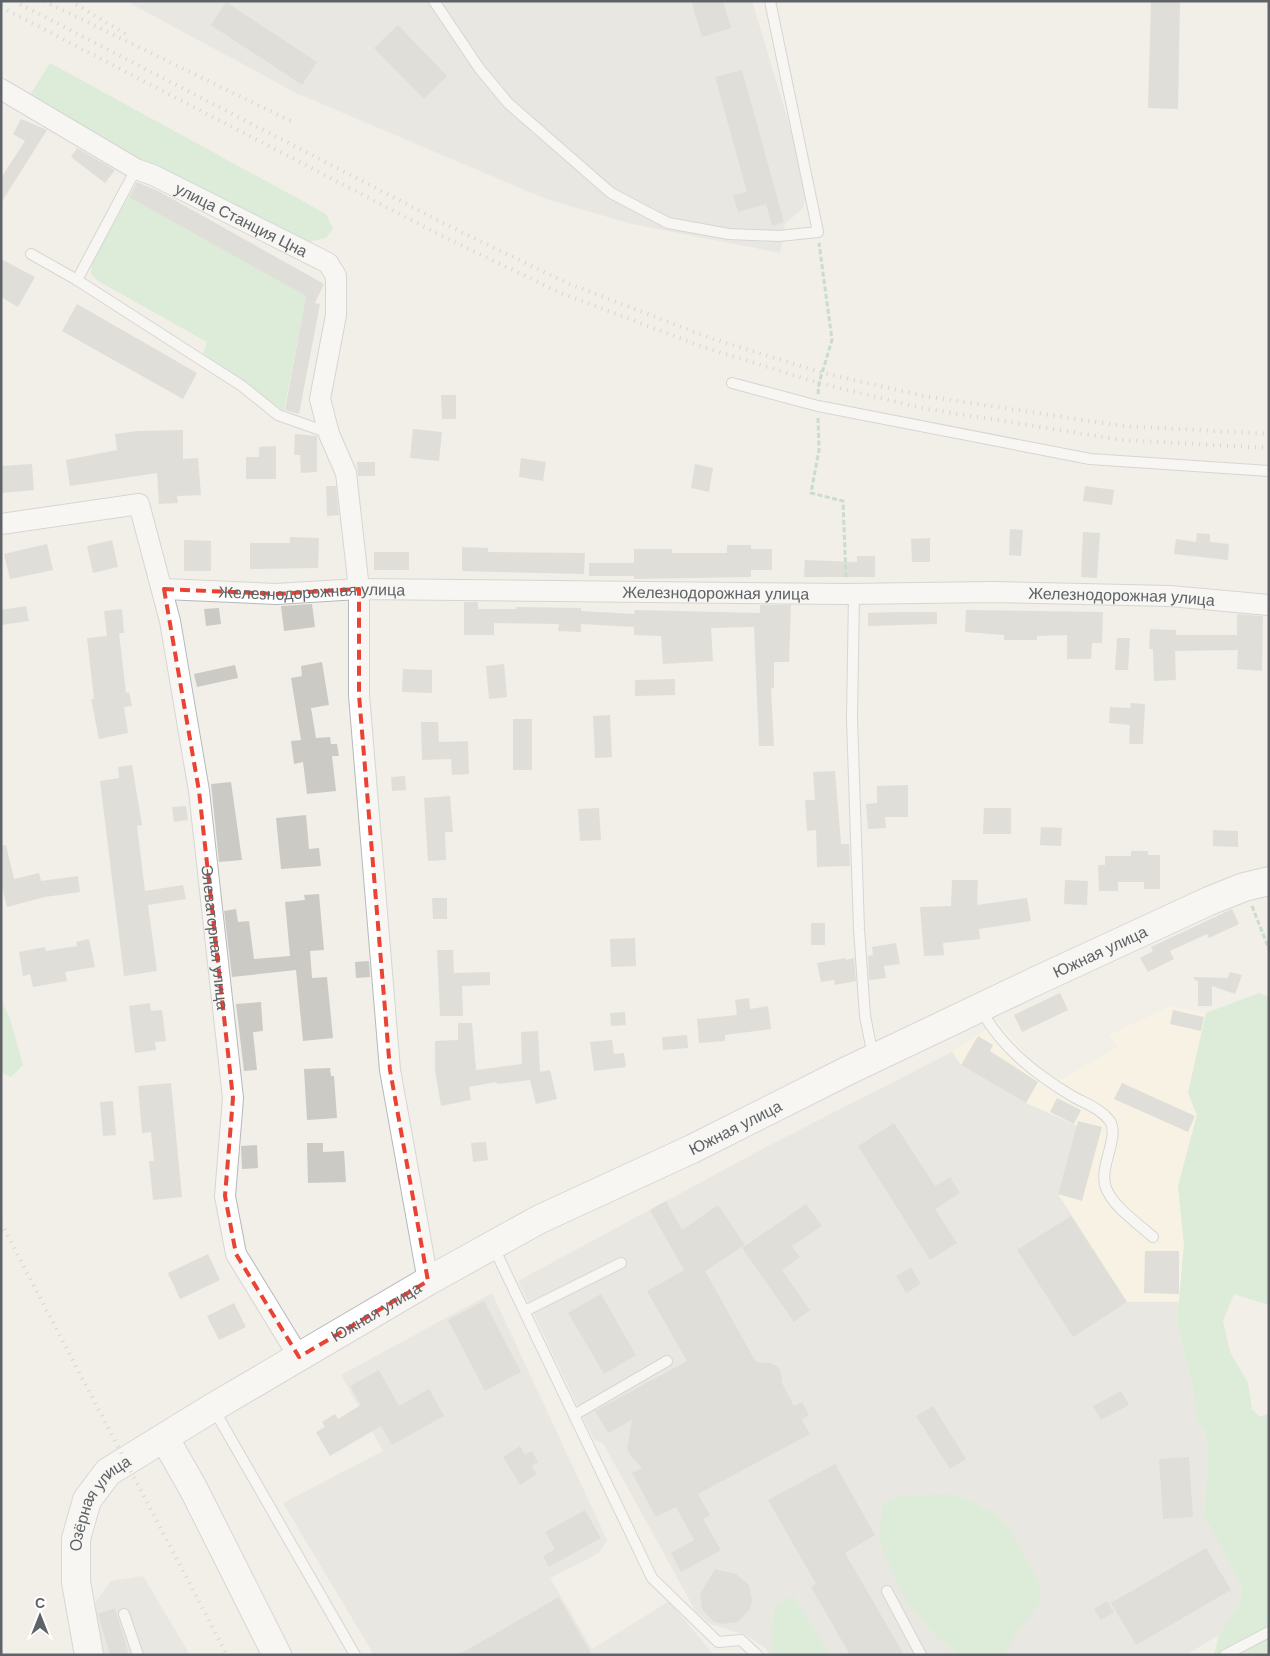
<svg xmlns="http://www.w3.org/2000/svg" width="1270" height="1656" font-family="'DM Sans',sans-serif">
<style>
.commercial{fill:#fef7e0}
.industrial{fill:#e0deda}
.green{fill:#c5e8c5}
.building{fill:#cccac5}
.lines{fill:none;stroke-linecap:round;stroke-linejoin:round}
.lane-casing{stroke:#b5b8bc;stroke-width:12}
.street-casing{stroke:#b5b8bc;stroke-width:22}
.secondary-casing{stroke:#b6babf;stroke-width:30}
.path{stroke:#9cc7a9;stroke-width:3;stroke-dasharray:5 2.5;stroke-linecap:butt}
.lane{stroke:#fff;stroke-width:10}
.street{stroke:#fff;stroke-width:20}
.secondary{stroke:#fff;stroke-width:28}
.rail{stroke:#b6b7b8;stroke-width:4;stroke-dasharray:1 6;stroke-linecap:butt}
.marked{fill:none;stroke:#ea4335;stroke-width:4;stroke-dasharray:10 6;stroke-linejoin:round}
.labels{text-anchor:middle;dominant-baseline:central;stroke-width:4.5;stroke-linejoin:round;paint-order:stroke}
.street-label{font-size:16px;fill:#5f6368;stroke:#fff}
</style>
<rect width="100%" height="100%" fill="#f1efe8"/>
<polygon class="commercial" points="1171,1006 1206,1013 1188,1093 1197,1115 1178,1186 1184,1245 1179,1302 1127,1302 1058,1194 1077,1125 1026,1103 961,1065 952,1052 998,1022 1038,1069 1060,1080 1118,1047 1109,1035"/>
<g class="industrial">
<polygon points="126,1 752,1 808,187 803,208 785,224 780,253 632,224 546,199 296,93"/>
<polygon points="952,1052 961,1065 1026,1103 1077,1126 1058,1194 1127,1302 1179,1302 1177,1322 1193,1387 1196,1418 1206,1434 1208,1459 1204,1515 1242,1587 1239,1605 1219,1635 1186,1655 769,1655 766,1649 746,1635 710,1624 696,1612 603,1443 594,1440 518,1281 768,1146"/>
<polygon points="492,1293 607,1540 599,1553 550,1578 592,1649 669,1601 714,1655 374,1655 283,1503 383,1451 341,1375"/>
<polygon points="143,1576 190,1655 101,1655 88,1612 111,1581"/>
</g>
<g class="green">
<polygon points="50,63 326,214 333,229 326,238 312,241 308,247 156,169 30,95"/>
<polygon points="129,196 306,296 284,411 203,353 207,342 98,281 91,274 92,263"/>
<polygon points="1259,993 1269,997 1269,1305 1234,1294 1223,1321 1230,1352 1248,1383 1252,1409 1260,1417 1269,1413 1269,1655 1214,1655 1219,1635 1239,1605 1242,1587 1204,1515 1208,1459 1206,1434 1196,1418 1193,1387 1177,1322 1184,1245 1178,1186 1197,1115 1188,1093 1206,1013"/>
<polygon points="1,999 10,1019 23,1065 11,1077 1,1072"/>
<polygon points="945,1494 964,1498 996,1515 1009,1528 1040,1584 1040,1603 1016,1633 1004,1655 960,1655 938,1638 906,1601 879,1541 883,1504 900,1496"/>
<polygon points="793,1596 830,1655 773,1655 771,1642 775,1605"/>
</g>
<g class="building">
<polygon points="691,1 723,1 731,28 702,37"/>
<polygon points="1151,1 1180,1 1178,109 1148,108"/>
<polygon points="226,2 317,62 302,85 211,25"/>
<polygon points="398,25 447,76 424,99 374,48"/>
<polygon points="742,70 784,222 772,226 766,204 738,212 733,195 747,192 715,77"/>
<polygon points="21,119 47,130 1,203 1,178 25,141 13,134"/>
<polygon points="77,148 115,170 105,183 71,157"/>
<polygon points="137,182 160,192 324,284 315,303 320,304 299,414 285,410 306,296 129,197"/>
<polygon points="1,259 35,277 18,307 1,297"/>
<polygon points="77,304 197,373 183,399 62,331"/>
<polygon points="441,395 456,395 456,419 442,419"/>
<polygon points="413,429 442,432 439,461 410,458"/>
<polygon points="183,430 183,459 198,458 201,495 177,496 178,503 159,504 157,473 70,486 66,460 117,450 115,434 138,431"/>
<polygon points="295,434 317,436 317,472 301,473 300,455 294,455"/>
<polygon points="276,446 276,479 246,479 246,457 259,457 259,447"/>
<polygon points="521,458 546,462 543,481 519,477"/>
<polygon points="357,462 375,462 375,476 358,476"/>
<polygon points="32,464 34,490 1,493 1,466"/>
<polygon points="695,464 713,468 709,492 691,488"/>
<polygon points="326,486 336,486 339,515 327,516"/>
<polygon points="1085,486 1114,490 1112,505 1083,501"/>
<polygon points="1010,529 1023,530 1021,556 1009,555"/>
<polygon points="1083,532 1100,533 1097,578 1081,577"/>
<polygon points="1197,533 1210,534 1210,542 1229,544 1228,560 1174,554 1176,539 1196,542"/>
<polygon points="290,537 319,538 318,568 250,569 250,543 290,543"/>
<polygon points="930,538 930,562 912,562 911,539"/>
<polygon points="112,540 118,567 93,573 87,546"/>
<polygon points="184,540 211,541 211,571 184,571"/>
<polygon points="47,544 53,570 10,579 4,554"/>
<polygon points="727,545 751,545 751,549 772,549 772,570 751,570 751,577 634,579 634,576 589,576 589,563 634,563 634,549 672,549 672,553 727,553"/>
<polygon points="462,547 488,548 488,552 585,553 584,574 462,571"/>
<rect x="374" y="552" width="35" height="18"/>
<polygon points="857,556 875,556 875,577 804,577 805,560 857,562"/>
<polygon points="464,602 478,602 478,609 516,609 516,607 581,608 581,611 634,614 635,610 760,613 760,605 791,605 789,662 774,662 774,688 771,688 774,746 759,746 754,627 711,628 713,661 663,664 661,636 634,635 634,627 581,624 581,632 558,631 559,624 494,623 494,635 464,635"/>
<polygon points="312,604 315,627 284,631 281,606"/>
<polygon points="26,606 29,621 1,625 1,610"/>
<polygon points="219,608 221,624 206,626 204,609"/>
<polygon points="122,609 124,633 119,633 126,693 129,692 132,706 124,707 128,733 99,739 91,699 94,699 87,638 107,636 104,611"/>
<polygon points="966,610 1103,612 1102,643 1092,643 1091,659 1067,659 1067,635 1037,636 1037,640 1004,640 1004,635 965,632"/>
<polygon points="898,612 937,612 937,624 868,626 868,613"/>
<polygon points="1237,614 1263,616 1262,671 1237,669 1238,650 1175,651 1176,680 1154,681 1153,649 1149,649 1150,629 1176,630 1176,635 1237,635"/>
<polygon points="1117,638 1130,638 1128,670 1115,670"/>
<polygon points="322,662 329,705 311,708 316,738 330,737 331,744 337,744 339,756 332,756 336,791 307,794 303,762 294,764 291,741 301,740 291,678 302,676 301,666"/>
<polygon points="504,664 507,697 489,699 486,666"/>
<polygon points="235,665 238,678 197,687 194,674"/>
<polygon points="403,669 432,670 432,693 402,692"/>
<polygon points="675,679 675,695 635,696 635,680"/>
<polygon points="1131,703 1145,704 1143,744 1129,744 1130,725 1109,723 1110,707 1130,708"/>
<polygon points="610,715 612,757 595,758 593,716"/>
<rect x="513" y="719" width="19" height="51"/>
<polygon points="421,722 438,722 439,742 468,741 469,774 452,775 451,759 422,760"/>
<polygon points="132,765 142,825 137,826 145,891 183,885 186,899 148,905 157,971 124,976 100,781 119,778 118,767"/>
<polygon points="835,771 841,844 849,844 850,866 817,867 816,830 807,831 805,800 815,800 813,772"/>
<polygon points="405,776 406,790 392,791 391,777"/>
<polygon points="231,782 242,860 219,862 211,784"/>
<polygon points="908,785 908,817 885,817 886,828 868,829 866,804 877,803 877,786"/>
<polygon points="450,796 453,832 445,832 446,860 428,861 424,798"/>
<polygon points="186,806 188,820 174,822 172,807"/>
<polygon points="599,808 601,840 580,841 578,809"/>
<polygon points="984,808 1011,808 1011,834 983,834"/>
<polygon points="306,815 309,849 319,848 321,866 281,869 276,818"/>
<polygon points="1041,827 1062,828 1061,846 1040,845"/>
<polygon points="1213,830 1238,831 1238,847 1213,846"/>
<polygon points="6,845 14,879 39,873 41,881 78,876 80,892 45,897 7,907 1,883 1,846"/>
<polygon points="1131,851 1148,851 1148,855 1160,855 1160,889 1144,889 1144,882 1118,882 1118,891 1099,891 1098,865 1105,865 1105,856 1131,856"/>
<polygon points="952,880 978,880 977,905 1027,898 1031,921 979,929 980,939 943,943 944,955 924,956 920,907 951,906"/>
<polygon points="1065,880 1088,881 1087,905 1064,904"/>
<polygon points="319,894 324,950 310,951 312,978 327,977 333,1038 303,1041 296,970 232,977 224,911 236,909 238,922 249,921 254,959 290,956 285,902 305,900 304,895"/>
<polygon points="432,898 447,898 447,919 433,919"/>
<polygon points="1232,909 1239,924 1209,938 1207,934 1170,951 1174,959 1148,972 1140,958 1153,951 1151,947"/>
<rect x="811" y="923" width="14" height="22"/>
<polygon points="635,938 636,966 611,967 610,939"/>
<polygon points="89,939 95,967 65,972 67,981 33,987 30,974 23,976 19,952 45,947 46,951 77,946 76,942"/>
<polygon points="896,943 900,964 884,966 886,978 871,980 869,979 868,956 873,955 872,947"/>
<polygon points="437,950 453,950 454,973 490,972 490,985 462,986 463,1016 440,1016"/>
<polygon points="846,958 846,960 854,958 856,981 835,985 834,980 821,982 817,963"/>
<polygon points="369,961 370,977 356,978 355,962"/>
<polygon points="1230,972 1242,975 1235,994 1212,986 1212,1006 1198,1006 1198,981 1194,980 1194,977 1228,978"/>
<polygon points="1060,993 1068,1010 1022,1032 1014,1015"/>
<polygon points="749,998 750,1009 768,1006 771,1029 725,1035 725,1041 699,1043 697,1019 737,1015 735,1000"/>
<polygon points="261,1002 263,1031 253,1032 257,1070 244,1071 236,1004"/>
<polygon points="150,1003 151,1011 162,1010 166,1041 155,1042 156,1050 135,1053 129,1006"/>
<polygon points="1173,1010 1204,1017 1201,1031 1170,1024"/>
<polygon points="625,1012 626,1025 611,1026 610,1013"/>
<polygon points="458,1023 472,1023 476,1070 522,1064 521,1032 538,1031 540,1072 550,1070 557,1099 536,1104 530,1080 497,1084 496,1082 469,1087 471,1100 441,1106 435,1070 435,1041 458,1040"/>
<polygon points="687,1035 688,1048 663,1050 662,1037"/>
<polygon points="978,1036 993,1045 990,1051 1038,1082 1026,1103 961,1065"/>
<polygon points="612,1040 614,1054 624,1053 626,1067 594,1071 590,1042"/>
<polygon points="330,1068 331,1076 334,1076 337,1118 307,1120 304,1069"/>
<polygon points="171,1083 182,1197 153,1200 149,1161 154,1161 151,1132 142,1133 138,1086"/>
<polygon points="1122,1083 1195,1116 1188,1132 1114,1099"/>
<polygon points="1057,1098 1081,1110 1074,1124 1050,1112"/>
<polygon points="113,1101 116,1135 103,1136 100,1102"/>
<polygon points="1078,1121 1102,1127 1082,1201 1058,1194"/>
<polygon points="894,1123 935,1186 950,1177 960,1193 935,1209 957,1243 930,1260 858,1146"/>
<polygon points="486,1142 488,1160 473,1162 471,1143"/>
<polygon points="307,1143 323,1143 323,1152 344,1151 346,1182 308,1183"/>
<polygon points="257,1145 258,1168 242,1169 241,1146"/>
<polygon points="666,1201 682,1230 718,1205 745,1245 705,1271 756,1362 771,1363 778,1367 781,1373 782,1383 794,1406 802,1402 809,1415 802,1420 810,1434 698,1494 710,1515 703,1519 721,1550 681,1572 671,1553 694,1540 676,1507 656,1517 632,1473 642,1468 630,1455 627,1449 632,1420 608,1433 595,1411 687,1361 647,1291 684,1270 650,1210"/>
<polygon points="806,1204 822,1226 792,1246 800,1257 782,1270 810,1310 794,1322 742,1248"/>
<polygon points="1071,1216 1127,1302 1073,1337 1017,1250"/>
<polygon points="1145,1251 1179,1251 1179,1294 1144,1293"/>
<polygon points="208,1254 220,1280 180,1299 168,1273"/>
<polygon points="911,1267 921,1284 906,1293 896,1276"/>
<polygon points="601,1294 636,1355 604,1374 568,1313"/>
<polygon points="484,1301 521,1372 485,1391 448,1320"/>
<polygon points="234,1303 246,1327 219,1340 207,1316"/>
<polygon points="379,1370 399,1406 429,1389 444,1416 392,1445 381,1426 330,1456 316,1432 325,1427 322,1422 335,1414 338,1419 361,1405 350,1386"/>
<polygon points="1121,1391 1129,1405 1101,1420 1093,1406"/>
<polygon points="933,1406 966,1459 950,1469 916,1416"/>
<polygon points="520,1446 525,1455 532,1451 538,1462 532,1466 537,1474 520,1485 503,1457"/>
<polygon points="1189,1457 1193,1517 1163,1519 1159,1459"/>
<polygon points="835,1464 875,1535 845,1553 904,1655 850,1655 811,1587 816,1584 768,1500"/>
<polygon points="585,1510 601,1538 549,1567 543,1556 555,1549 545,1532"/>
<polygon points="1206,1548 1231,1590 1136,1645 1111,1603"/>
<polygon points="715,1569 736,1574 749,1585 752,1601 750,1609 738,1622 721,1624 713,1621 702,1609 700,1594"/>
<polygon points="559,1597 592,1655 458,1655"/>
<polygon points="1107,1601 1114,1612 1101,1620 1094,1609"/>
<polygon points="115,1608 129,1655 110,1655 98,1614"/>
</g>
<g class="lines">
<defs>
<g id="lane">
<polyline points="434,1 479,68 508,103 611,193 668,223 729,234 779,236 818,232 770,1"/>
<polyline points="31,254 77,280 136,169"/>
<polyline points="77,280 242,386 278,415 329,433"/>
<polyline points="732,383 818,406 1090,459 1269,471"/>
<polyline points="854,594 852,718 859,929 865,1016 873,1056"/>
<path d="M980,1008C1001,1047 1035,1074 1072,1096C1086,1104 1100,1108 1110,1121C1120,1138 1098,1167 1106,1188C1114,1208 1138,1223 1153,1237"/>
<polyline points="493,1246 652,1578 718,1642 741,1640 757,1655"/>
<polyline points="525,1311 621,1263"/>
<polyline points="213,1408 355,1655"/>
<polyline points="574,1415 667,1361"/>
<polyline points="887,1591 921,1655"/>
<polyline points="124,1614 138,1655"/>
<polyline points="1225,1655 1269,1632"/>
</g>
<g id="street">
<path id="s1" d="M1,89L136,169L153,175L328,263L336,276V315L320,399L329,434L346,473L359,589V695L390,1070L428,1281"/>
<path id="s2" d="M1,524L139,504L170,621L199,791L233,1098L225,1196L236,1254L299,1357"/>
<path id="s3" d="M164,589L276,594L359,589L847,594L992,592L1170,596L1269,605"/>
</g>
<g id="secondary">
<polyline points="165,1439 193,1488 277,1655"/>
<path id="s4" d="M89,1655L76,1582V1539L87,1500L108,1472L212,1408L428,1281L540,1219L692,1149L847,1071L1036,981L1209,901L1244,887L1269,881"/>
</g>
</defs>
<use href="#lane" class="lane-casing"/>
<use href="#street" class="street-casing"/>
<use href="#secondary" class="secondary-casing"/>
<g class="path">
<polyline points="818,394 819,383 832,340 819,243"/>
<polyline points="818,418 819,450 811,493 843,501 846,578"/>
<polyline points="1252,906 1269,949"/>
</g>
<use href="#lane" class="lane"/>
<use href="#street" class="street"/>
<use href="#secondary" class="secondary"/>
<g class="rail">
<polyline points="14,1 449,226 567,283 710,338 823,373 924,396 1123,426 1269,434"/>
<polyline points="44,1 291,121"/>
<polyline points="70,1 129,36"/>
<polyline points="1,7 444,237 561,293 706,348 819,383 921,408 1122,440 1269,448"/>
<polyline points="1,1223 227,1655"/>
</g>
</g>
<path d="M0 0H1270V1656H0ZM164,589L276,594L359,589V695L390,1070L428,1281L299,1357L236,1254L225,1196L233,1098L199,791Z" fill="#f1efe8" fill-opacity=".55" fill-rule="evenodd"/>
<path class="marked" d="M164,589L276,594L359,589V695L390,1070L428,1281L299,1357L236,1254L225,1196L233,1098L199,791Z"/>
<g class="labels">
<g class="street-label">
<text stroke="none"><textPath href="#s1" startOffset="274">улица Станция Цна</textPath></text>
<text stroke="none"><textPath href="#s3" startOffset="148">Железнодорожная улица</textPath></text>
<text stroke="none"><textPath href="#s3" startOffset="552">Железнодорожная улица</textPath></text>
<text stroke="none"><textPath href="#s3" startOffset="958">Железнодорожная улица</textPath></text>
<text stroke="none"><textPath href="#s2" startOffset="580">Элеваторная улица</textPath></text>
<text stroke="none"><textPath href="#s4" startOffset="1314">Южная улица</textPath></text>
<text stroke="none"><textPath href="#s4" startOffset="909">Южная улица</textPath></text>
<text stroke="none"><textPath href="#s4" startOffset="505">Южная улица</textPath></text>
<text stroke="none"><textPath href="#s4" startOffset="161">Озёрная улица</textPath></text>
</g>
</g>
<rect width="1270" height="1656" fill="none" stroke="#5f6368" stroke-width="5"/>
<g transform="translate(40 1616)" stroke="#ffffff" stroke-width="4" paint-order="stroke">
<path d="M0-4L9 19L0 12L-9 19Z" fill="#5f6368"/>
<text y="-8" font-size="14" font-weight="bold" text-anchor="middle" fill="#5f6368">С</text>
</g>
</svg>
